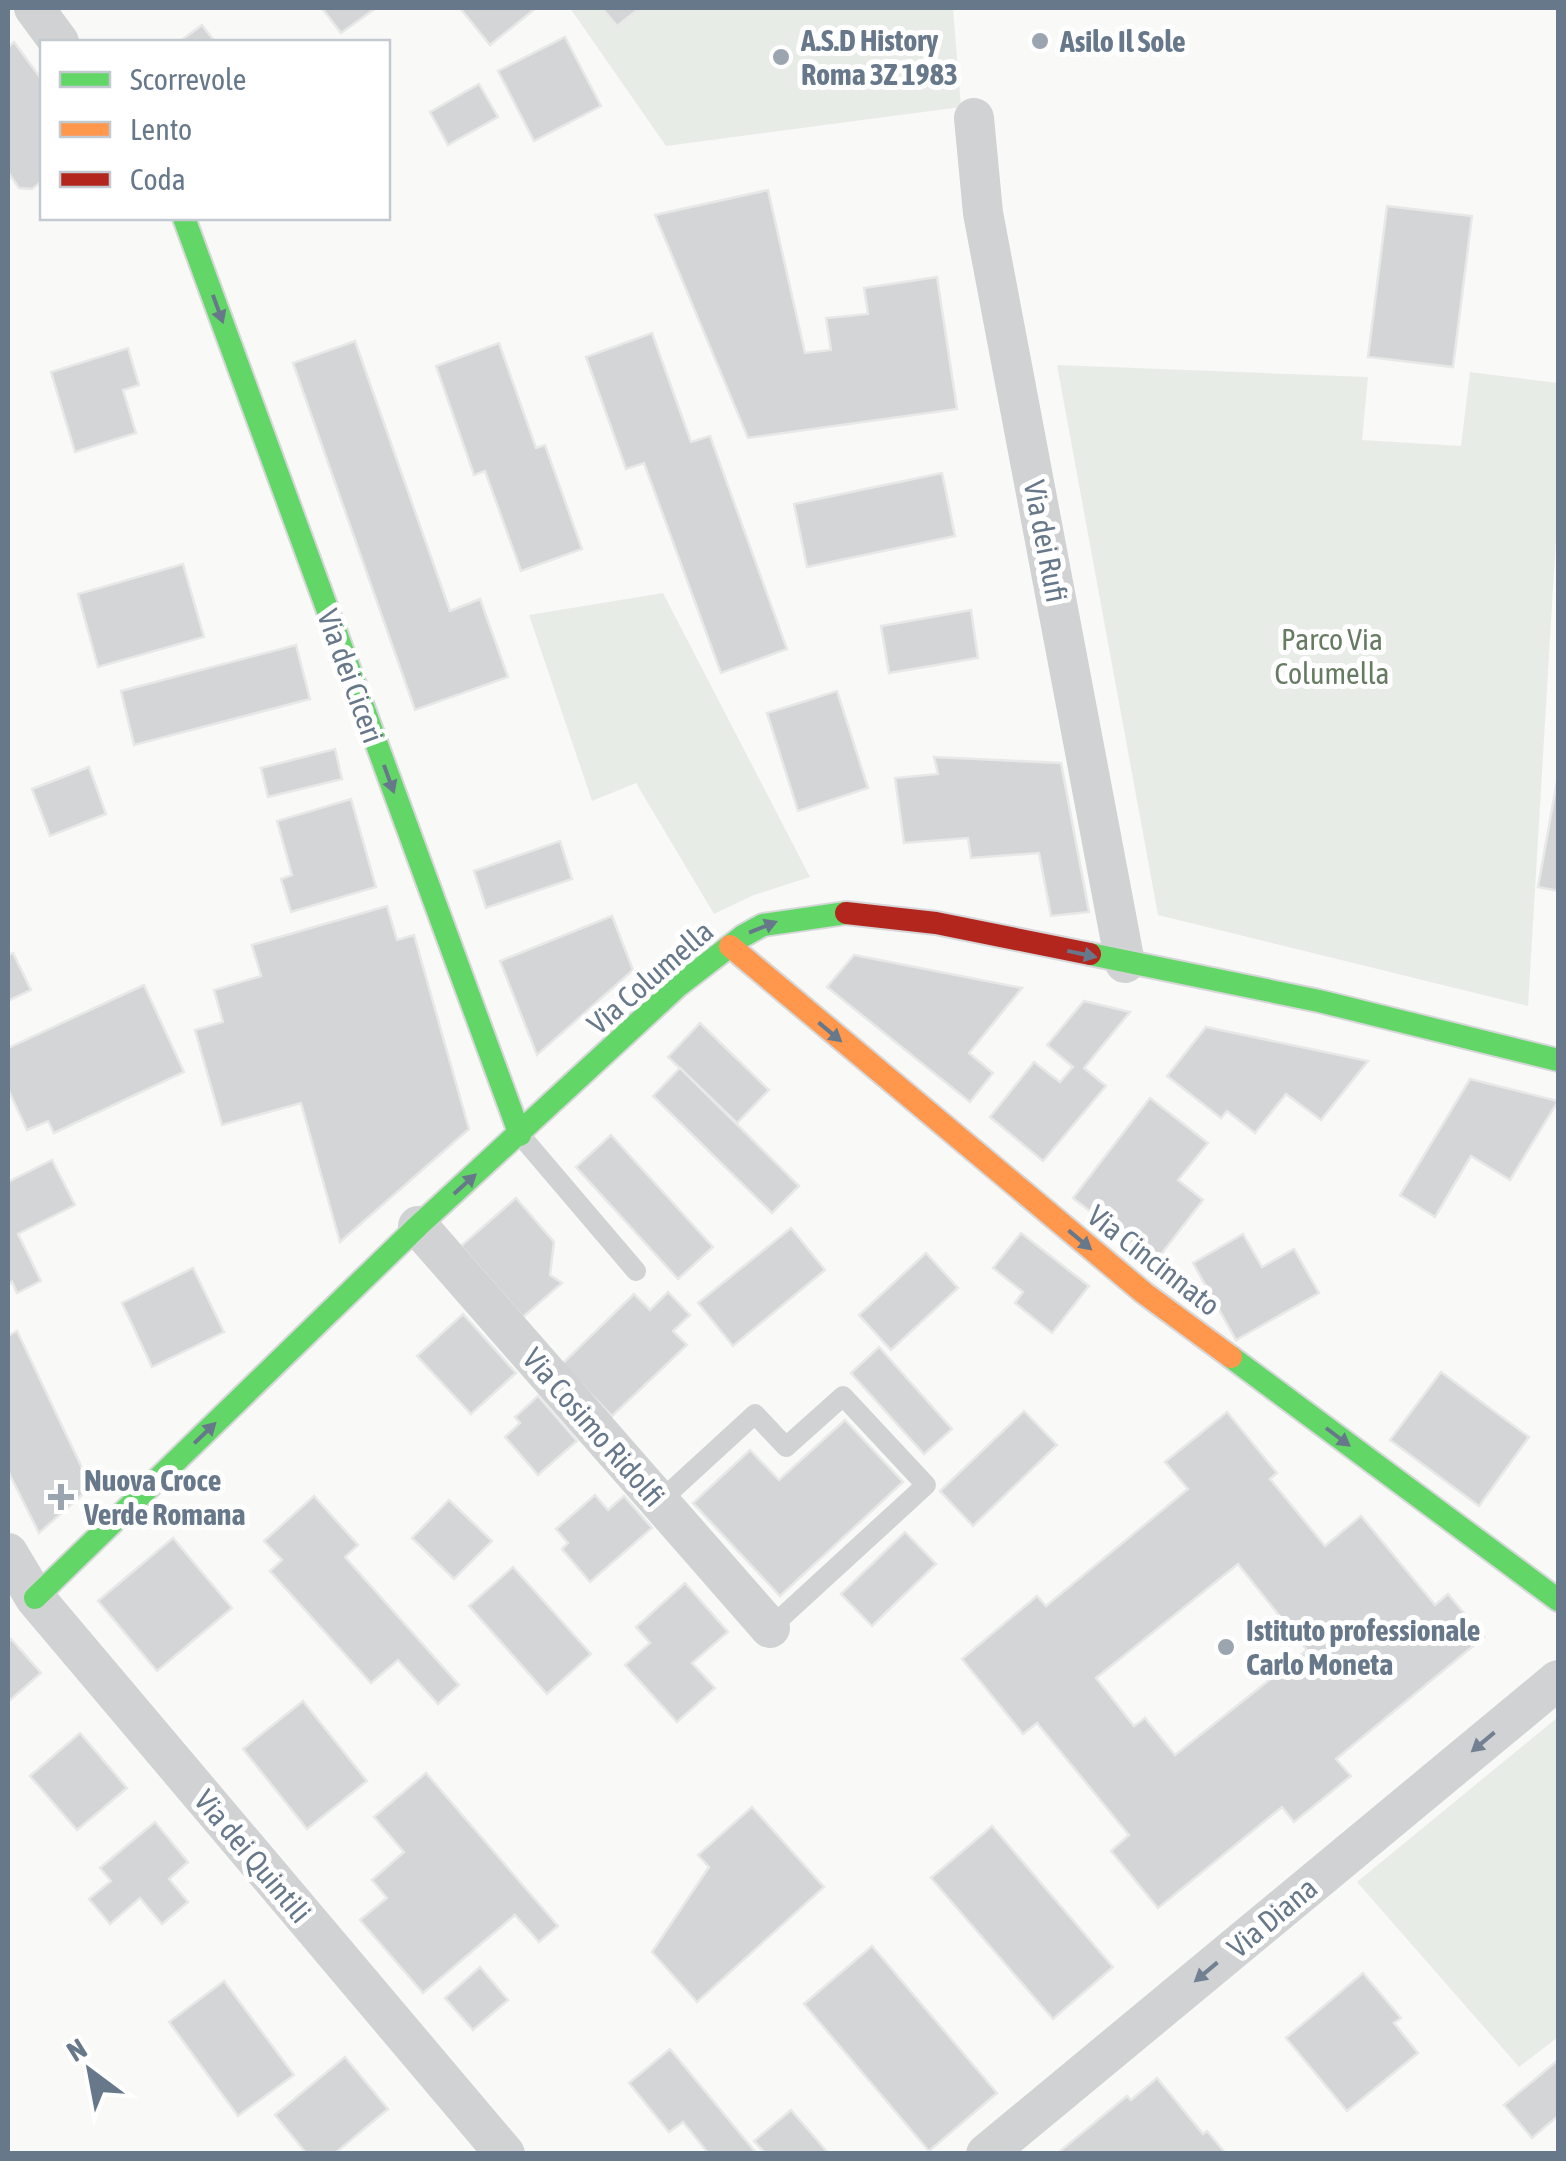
<svg xmlns="http://www.w3.org/2000/svg" width="1566" height="2161" font-family="'Asap Condensed',sans-serif">
<style>
.green{fill:#e8ece6}
.building{fill:#d4d5d6;stroke:#e8e8e8;stroke-width:2.5;fill-rule:evenodd}
.lines{fill:none;stroke-linecap:round;stroke-linejoin:round}
.fast-casing{stroke:#d6d7d8;stroke-width:26}
.slow-casing{stroke:#d6d7d8;stroke-width:26}
.jam-casing{stroke:#d6d7d8;stroke-width:26}
.lane{stroke:#d1d2d3;stroke-width:20}
.street{stroke:#d1d2d3;stroke-width:40}
.fast{stroke:#63d668;stroke-width:22}
.slow{stroke:#ff974d;stroke-width:22}
.jam{stroke:#b3261e;stroke-width:22}
.oneway{fill:#67788a}
.oneway2{fill:#728191}
.poi-dot{fill:#9aa5b0;stroke:#fff;stroke-width:4}
.labels{text-anchor:middle;dominant-baseline:central;stroke-width:10;stroke-linejoin:round;paint-order:stroke}
.poi-label{font-size:30px;font-weight:bold;fill:#67788a;stroke:#fff;text-anchor:start}
.street-label{font-size:30px;fill:#67788a;stroke:#fff}
.park-label{font-size:30px;fill:#667b62;stroke:#fff}
</style>
<rect width="100%" height="100%" fill="#f9f9f8"/>
<g class="green">
<polygon points="570,8 953,8 961,107 666,146"/>
<polygon points="1057,365 1368,377 1362,440 1461,446 1470,372 1558,383 1558,505 1528,1006 1158,915"/>
<polygon points="663,593 810,877 754,895 714,914 636,783 592,801 529,615"/>
<polygon points="1558,1717 1558,2037 1519,2067 1357,1882"/>
</g>
<g class="building">
<polygon points="322,8 376,8 341,33"/>
<polygon points="460,8 536,8 490,45"/>
<polygon points="602,8 640,8 617,26"/>
<polygon points="202,25 215,42 179,42"/>
<polygon points="565,37 601,106 534,141 498,71"/>
<polygon points="14,42 42,80 42,181 32,189 19,188 8,172 8,47"/>
<polygon points="479,84 498,117 448,145 430,112"/>
<polygon points="768,190 805,353 831,350 826,318 868,314 864,288 937,277 957,409 748,438 655,215"/>
<polygon points="1387,206 1472,216 1453,367 1368,357"/>
<polygon points="652,333 691,442 710,436 787,649 721,673 644,463 626,469 586,357"/>
<polygon points="355,341 450,611 480,599 508,677 415,710 293,363"/>
<polygon points="499,343 536,448 545,445 582,549 521,571 485,471 474,475 436,366"/>
<polygon points="128,348 139,385 123,390 136,433 75,452 51,372"/>
<polygon points="942,473 955,536 807,567 794,504"/>
<polygon points="183,564 204,637 98,667 78,594"/>
<polygon points="971,610 978,658 889,673 881,626"/>
<polygon points="296,645 310,699 134,745 121,691"/>
<polygon points="837,691 868,788 798,811 767,713"/>
<polygon points="335,749 342,779 268,797 261,768"/>
<polygon points="934,757 1061,763 1089,912 1051,916 1039,853 971,858 968,838 904,843 895,778 938,774"/>
<polygon points="89,767 106,814 50,836 32,789"/>
<polygon points="1558,776 1558,891 1538,887"/>
<polygon points="351,799 376,887 291,912 281,879 292,875 277,821"/>
<polygon points="560,841 572,879 486,908 474,871"/>
<polygon points="387,906 397,940 414,935 469,1129 340,1242 301,1103 222,1125 195,1030 223,1022 214,990 261,976 252,945"/>
<polygon points="612,916 633,970 537,1055 500,961"/>
<polygon points="13,953 31,990 8,1001 8,955"/>
<polygon points="854,955 1022,988 969,1053 993,1073 970,1102 827,987"/>
<polygon points="144,985 184,1072 54,1133 48,1121 27,1130 8,1089 8,1048"/>
<polygon points="1084,1001 1130,1012 1084,1068 1106,1086 1043,1161 990,1117 1034,1062 1060,1082 1073,1067 1047,1045"/>
<polygon points="700,1023 769,1090 737,1123 668,1057"/>
<polygon points="1206,1027 1368,1061 1321,1120 1286,1094 1255,1133 1227,1111 1221,1118 1167,1076"/>
<polygon points="680,1068 799,1186 772,1213 653,1096"/>
<polygon points="1470,1079 1558,1101 1510,1180 1471,1156 1435,1217 1400,1195"/>
<polygon points="1150,1098 1208,1143 1178,1180 1203,1200 1155,1262 1073,1198"/>
<polygon points="611,1135 713,1247 678,1279 576,1167"/>
<polygon points="52,1160 75,1205 18,1234 41,1281 17,1293 12,1282 8,1285 8,1182"/>
<polygon points="516,1198 554,1242 550,1275 562,1283 523,1317 461,1246"/>
<polygon points="791,1228 825,1270 733,1346 698,1303"/>
<polygon points="1021,1233 1089,1286 1052,1333 1015,1303 1023,1292 993,1268"/>
<polygon points="1243,1234 1262,1267 1294,1249 1319,1293 1236,1340 1193,1263"/>
<polygon points="926,1253 958,1288 891,1350 859,1315"/>
<polygon points="193,1268 224,1332 152,1367 122,1303"/>
<polygon points="668,1292 690,1315 673,1331 687,1345 612,1416 562,1364 634,1294 650,1310"/>
<polygon points="463,1314 516,1373 471,1414 417,1356"/>
<polygon points="17,1331 91,1487 39,1533 8,1471 8,1336"/>
<polygon points="879,1347 952,1429 924,1454 851,1373"/>
<polygon points="1441,1372 1529,1437 1479,1506 1390,1440"/>
<polygon points="538,1396 577,1441 538,1475 505,1437 520,1423 515,1417"/>
<polygon points="1024,1411 1057,1445 973,1526 940,1491"/>
<path d="M1227,1412L1277,1473L1270,1479L1325,1546L1361,1516L1435,1605L1448,1594L1484,1637L1336,1759L1351,1776L1294,1822L1282,1807L1158,1908L1111,1851L1129,1835L1037,1723L1023,1734L962,1659L1037,1596L1046,1606L1188,1489L1165,1462ZM1238,1564L1307,1650L1175,1755L1145,1718L1134,1726L1096,1678Z"/>
<polygon points="845,1420 903,1482 780,1596 693,1503 750,1450 779,1480"/>
<polygon points="595,1495 608,1510 624,1496 652,1528 590,1582 562,1549 568,1543 556,1529"/>
<polygon points="314,1496 358,1545 345,1557 459,1685 438,1704 398,1660 371,1683 270,1571 282,1560 264,1541"/>
<polygon points="449,1500 492,1541 454,1579 412,1538"/>
<polygon points="905,1532 936,1564 872,1626 841,1594"/>
<polygon points="173,1538 232,1608 157,1671 98,1601"/>
<polygon points="513,1567 591,1654 547,1694 469,1606"/>
<polygon points="685,1583 728,1632 692,1663 715,1688 677,1722 625,1665 650,1643 636,1627"/>
<polygon points="11,1639 41,1673 8,1702 8,1643"/>
<polygon points="303,1701 367,1781 307,1829 243,1749"/>
<polygon points="80,1733 127,1788 77,1830 30,1776"/>
<polygon points="426,1773 558,1926 539,1942 515,1915 423,1993 360,1920 387,1898 372,1880 404,1852 374,1817"/>
<polygon points="752,1807 824,1887 697,2002 652,1952 709,1867 698,1855"/>
<polygon points="155,1822 188,1862 169,1879 188,1902 162,1924 140,1898 110,1924 89,1899 111,1881 100,1868"/>
<polygon points="992,1826 1113,1967 1053,2019 931,1878"/>
<polygon points="872,1946 997,2093 929,2151 804,2004"/>
<polygon points="480,1967 508,2000 473,2030 445,1998"/>
<polygon points="1363,1973 1401,2018 1394,2023 1418,2053 1347,2111 1286,2038"/>
<polygon points="224,1981 294,2075 238,2116 169,2022"/>
<polygon points="670,2049 757,2154 709,2154 683,2122 669,2132 629,2083"/>
<polygon points="345,2057 388,2109 334,2154 307,2154 275,2115"/>
<polygon points="1558,2060 1558,2116 1532,2138 1504,2105"/>
<polygon points="1157,2078 1203,2134 1207,2131 1226,2154 1059,2152 1127,2096 1131,2100"/>
<polygon points="791,2110 829,2154 766,2154 754,2141"/>
</g>
<g class="lines">
<defs>
<g id="fast">
<polyline points="184,218 520,1135"/>
<polyline points="1090,954 1319,1001 1558,1060"/>
<polyline points="1231,1357 1558,1600"/>
<polyline points="35,1598 418,1226 678,986 743,936 763,925 846,913"/>
</g>
<polyline id="slow" points="730,946 1144,1293 1231,1357"/>
<polyline id="jam" points="846,913 936,923 1090,954"/>
</defs>
<use href="#fast" class="fast-casing"/>
<use href="#slow" class="slow-casing"/>
<use href="#jam" class="jam-casing"/>
<g class="lane">
<polyline points="521,1136 636,1271"/>
<polyline points="659,1502 755,1414 786,1447 843,1396 926,1485 770,1628"/>
</g>
<g class="street">
<polyline points="34,8 59,42"/>
<polyline points="974,118 983,213 1125,963"/>
<polyline points="418,1226 770,1628"/>
<polyline points="8,1553 35,1598 505,2154"/>
<polyline points="986,2154 1558,1680"/>
</g>
<use href="#fast" class="fast"/>
<use href="#slow" class="slow"/>
<use href="#jam" class="jam"/>
</g>
<defs><path id="oneway-solid" d="M-6-.8H1V-3.2L6.5 0L1 3.2V.8H-6Z" transform="scale(2.5)"/></defs>
<g class="oneway">
<use href="#oneway-solid" transform="translate(218 309) rotate(70)"/>
<use href="#oneway-solid" transform="translate(389 779) rotate(70)"/>
<use href="#oneway-solid" transform="translate(763 927) rotate(-22)"/>
<use href="#oneway-solid" transform="translate(1082 954) rotate(12)"/>
<use href="#oneway-solid" transform="translate(830 1032) rotate(40)"/>
<use href="#oneway-solid" transform="translate(465 1184) rotate(-42)"/>
<use href="#oneway-solid" transform="translate(1080 1240) rotate(40)"/>
<use href="#oneway-solid" transform="translate(205 1433) rotate(-44)"/>
<use href="#oneway-solid" transform="translate(1338 1437) rotate(37)"/>
</g>
<g class="oneway2">
<use href="#oneway-solid" transform="translate(1483 1742) rotate(140)"/>
<use href="#oneway-solid" transform="translate(1206 1972) rotate(140)"/>
</g>
<g class="poi-dot">
<circle cx="1040" cy="41" r="10"/>
<circle cx="781" cy="57" r="10"/>
<path d="M56 1482h10v10h10v10h-10v10h-10v-10h-10v-10h10z"/>
<circle cx="1226" cy="1647" r="10"/>
</g>
<g class="labels">
<g class="poi-label">
<text x="801" y="40">A.S.D History<tspan x="801" dy="34">Roma 3Z 1983</tspan></text>
<text x="1060" y="41">Asilo Il Sole</text>
<text x="84" y="1480">Nuova Croce<tspan x="84" dy="34">Verde Romana</tspan></text>
<text x="1246" y="1630">Istituto professionale<tspan x="1246" dy="34">Carlo Moneta</tspan></text>
</g>
<g class="street-label">
<text transform="translate(1046 541) rotate(79)">Via dei Rufi</text>
<text transform="translate(351 676) rotate(70)">Via dei Ciceri</text>
<text transform="translate(650 977) rotate(-41)">Via Columella</text>
<text transform="translate(1154 1260) rotate(38)">Via Cincinnato</text>
<text transform="translate(594 1427) rotate(49)">Via Cosimo Ridolfi</text>
<text transform="translate(253 1856) rotate(50)">Via dei Quintili</text>
<text transform="translate(1272 1917) rotate(-40)">Via Diana</text>
</g>
<g class="park-label">
<text x="1332" y="639">Parco Via<tspan x="1332" dy="34">Columella</tspan></text>
</g>
</g>
<rect width="1566" height="2161" fill="none" stroke="#67788a" stroke-width="20"/>
<rect x="40" y="40" width="350" height="180" fill="#ffffff" stroke="#c2c9d0" stroke-width="2.5"/>
<rect x="60" y="72" width="50" height="15" fill="#63d668" stroke="#c2c9d0" stroke-width="2.5"/>
<text x="130" y="90" font-size="30" fill="#67788a">Scorrevole</text>
<rect x="60" y="122" width="50" height="15" fill="#ff974d" stroke="#c2c9d0" stroke-width="2.5"/>
<text x="130" y="140" font-size="30" fill="#67788a">Lento</text>
<rect x="60" y="172" width="50" height="15" fill="#b3261e" stroke="#c2c9d0" stroke-width="2.5"/>
<text x="130" y="190" font-size="30" fill="#67788a">Coda</text>
<g transform="translate(90 2071) rotate(328)" stroke="#ffffff" stroke-width="8" paint-order="stroke">
<path d="M0-8L18 38L0 25L-18 38Z" fill="#67788a"/>
<text y="-15" font-size="28" font-weight="bold" text-anchor="middle" fill="#67788a">N</text>
</g>
</svg>
